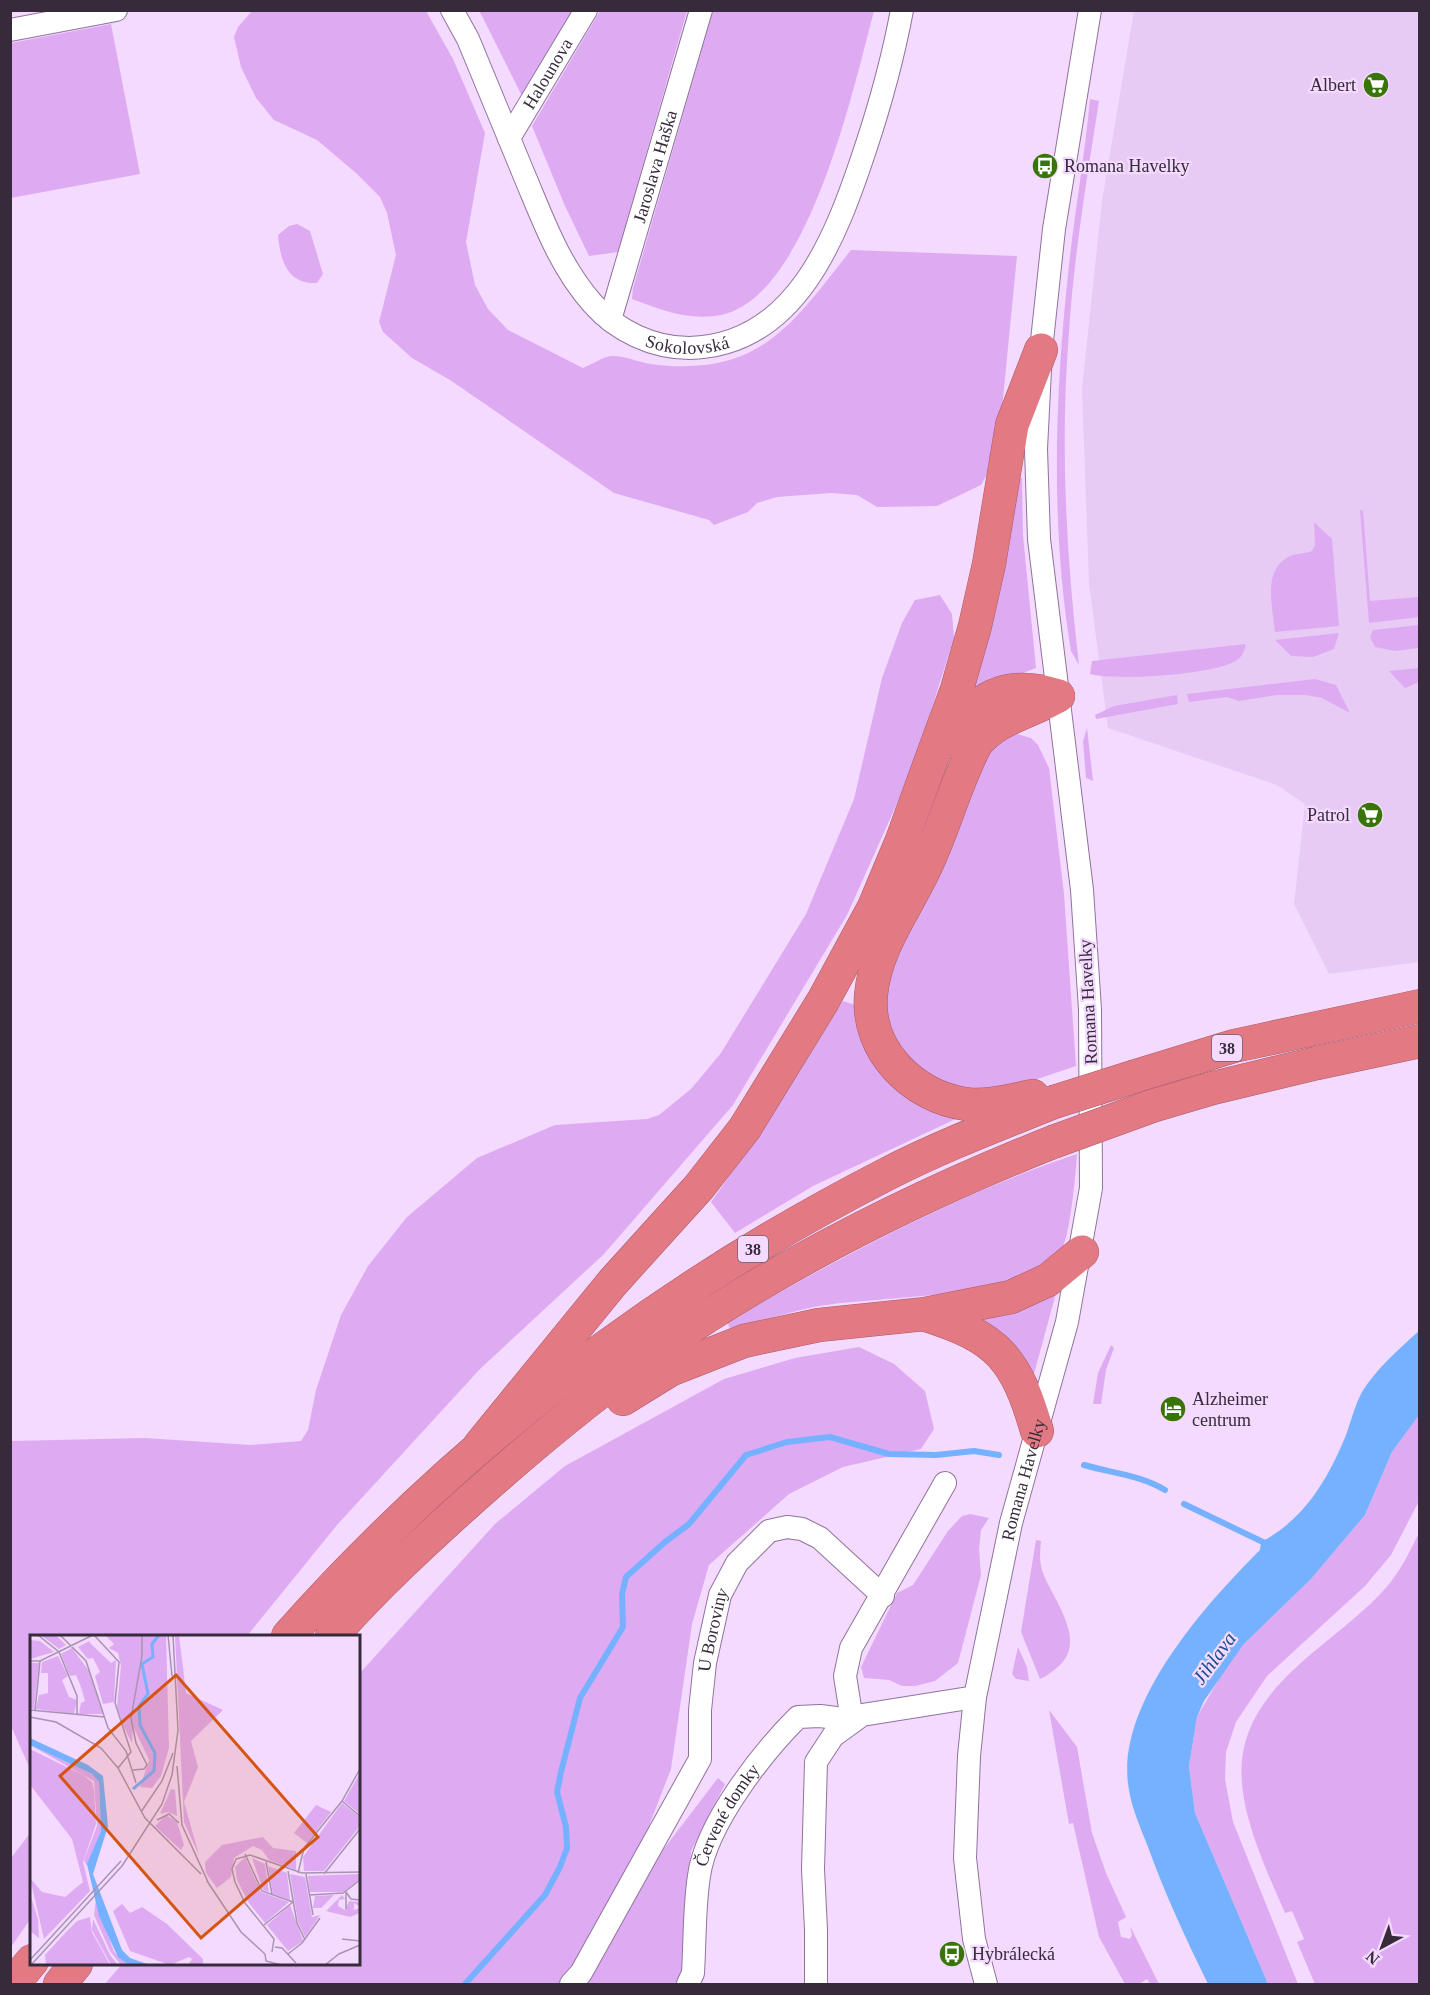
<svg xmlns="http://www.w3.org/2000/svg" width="1430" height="1995" font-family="Georgia,serif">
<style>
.built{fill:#e7cbf4}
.green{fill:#deabf3}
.water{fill:#76b1ff}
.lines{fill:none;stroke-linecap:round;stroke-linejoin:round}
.stream{stroke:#76b1ff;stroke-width:6}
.minor-casing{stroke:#90739c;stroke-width:24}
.highway-casing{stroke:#a65d69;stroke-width:34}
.minor{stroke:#fff;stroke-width:22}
.highway{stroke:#e37982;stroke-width:33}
.highway-bridge-casing{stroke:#a65d69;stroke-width:34;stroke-linecap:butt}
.highway-bridge{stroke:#e37982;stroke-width:33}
.labels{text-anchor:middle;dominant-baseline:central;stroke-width:4.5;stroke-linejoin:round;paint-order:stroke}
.shield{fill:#f4daff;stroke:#6f5f76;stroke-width:1.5}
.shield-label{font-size:16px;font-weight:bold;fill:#362a3b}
.street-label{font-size:18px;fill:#362a3b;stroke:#f4daff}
.poi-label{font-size:18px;fill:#362a3b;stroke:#f4daff;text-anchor:start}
.water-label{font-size:20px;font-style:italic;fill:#164f94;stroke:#f4daff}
.inset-river{fill:none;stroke:#76b1ff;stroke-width:3}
.inset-road{fill:none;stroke:#a894b1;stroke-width:1.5}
.view{fill:#d65411;fill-opacity:0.15;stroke:#d65411;stroke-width:3}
.inset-edge{fill:none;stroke:#362a3b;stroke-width:3}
</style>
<rect width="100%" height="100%" fill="#f4daff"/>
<polygon class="built" points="1134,11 1419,11 1419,962 1329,974 1294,904 1305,804 1277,785 1108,728 1089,584 1082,389 1102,201"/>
<g class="green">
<path d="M252,11H426L453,59L485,133L466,242L475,285L488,309L508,330L583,368C591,365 604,356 612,356C627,356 643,364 658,365C762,375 793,323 851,250L1017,256L1000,429L991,467L981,485L937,506L877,507L857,495L831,493L777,497L757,503L748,512L714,525L709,520L614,493L450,380L412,358L383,332L379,322L396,255L387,213L380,197L356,173L317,140L274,120L256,98L241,67L234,37L238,27Z"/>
<polygon points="479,11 572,11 522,96 482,16"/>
<polygon points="600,11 687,11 618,252 589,256 565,206 532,126"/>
<path d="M713,11H874C854,85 809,297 721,315C688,321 662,310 632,299L633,288Z"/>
<polygon points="111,24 140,174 11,198 11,43"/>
<path d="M1090,99L1099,101C1087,178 1074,254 1069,332C1060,443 1066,554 1079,665L1071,651C1050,525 1055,392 1069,265C1075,210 1085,154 1090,99Z"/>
<path d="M297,224L310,231L323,274L317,283C287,285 280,259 278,235L289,226Z"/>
<polygon points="1015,478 1022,478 1023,535 1036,668 972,693"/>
<polygon points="1360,510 1363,511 1370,601 1419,597 1419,617 1369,623"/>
<path d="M1314,522L1332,539L1339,626L1275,632C1273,608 1262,572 1288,557C1295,553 1304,554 1312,551L1315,545Z"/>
<polygon points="940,595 952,614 954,638 912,770 847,915 733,1105 604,1254 480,1369 337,1525 247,1636 32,1636 31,1771 11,1726 11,1441 145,1438 251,1445 301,1441 308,1430 316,1390 341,1315 368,1266 407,1217 477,1158 555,1125 647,1119 659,1115 691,1089 721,1053 806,914 854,799 882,678 902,623 915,600"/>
<polygon points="1419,625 1419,648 1395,651 1375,647 1370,637 1373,630"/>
<polygon points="1339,633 1334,649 1313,657 1291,656 1275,640"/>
<path d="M1246,644C1244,651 1243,656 1237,660C1217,675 1114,681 1090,674L1092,661Z"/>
<polygon points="1419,668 1419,682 1405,688 1389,671"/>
<polygon points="1315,679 1336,685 1350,713 1322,698 1306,695 1276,695 1239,701 1227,697 1189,702 1187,694"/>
<polygon points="1177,695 1178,704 1096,719 1095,715 1114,706"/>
<polygon points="1087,728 1093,781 1086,778 1083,741"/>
<polygon points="1017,734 1031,738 1038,745 1049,768 1064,894 1076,1066 1008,1089 988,1093 924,1078 887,1034 885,979 991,748 1009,735"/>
<polygon points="843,1001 858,1006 962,1116 813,1186 735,1233 711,1202 769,1120"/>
<path d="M1077,1154C1076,1171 1070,1236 1062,1248C1024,1301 881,1295 819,1306C789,1312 760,1321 731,1330L727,1322C840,1258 953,1195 1077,1154Z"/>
<polygon points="1056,1293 1034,1374 1031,1375 974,1316"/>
<polygon points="1111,1345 1114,1348 1106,1370 1101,1404 1093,1404 1098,1373"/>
<polygon points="859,1347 894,1364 925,1391 934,1429 921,1449 843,1467 789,1494 709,1565 692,1624 671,1769 599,1955 643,1876 718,1778 725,1784 691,1851 683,1971 677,1984 105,1984 122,1964 358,1964 359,1674 495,1524 565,1466 724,1379 795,1358"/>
<polygon points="1419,1415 1419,1501 1391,1555 1365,1586 1267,1676 1236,1722 1226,1752 1225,1779 1233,1822 1298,1984 1268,1984 1195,1813 1189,1766 1197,1717 1226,1667 1243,1645 1311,1579 1365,1515 1392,1452"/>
<polygon points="970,1514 989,1518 981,1530 979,1549 981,1575 958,1663 935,1681 915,1686 902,1686 889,1680 864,1678 861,1667 897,1593 913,1585 948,1531 962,1516"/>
<path d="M1419,1533V1984H1315L1297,1942L1304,1939L1292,1911L1285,1913C1266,1869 1237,1809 1242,1760C1250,1682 1336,1643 1383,1591C1399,1574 1409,1553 1419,1533Z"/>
<path d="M1036,1540L1041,1541C1040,1552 1039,1562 1043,1573C1053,1599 1088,1641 1059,1666C1053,1671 1047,1676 1040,1679L1021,1632Z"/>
<polygon points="1018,1647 1027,1667 1029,1681 1016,1679 1012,1674"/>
<polygon points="1049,1710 1077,1747 1092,1833 1106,1873 1126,1917 1118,1922 1121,1937 1130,1939 1132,1935 1130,1926 1159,1984 1150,1984 1147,1979 1139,1984 1125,1984 1099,1937 1073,1823 1069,1824"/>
<polygon points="31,1832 31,1918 11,1947 11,1858"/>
</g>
<path class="water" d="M1419,1331V1415L1392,1452L1365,1515L1311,1579L1243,1645L1204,1701L1197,1717L1189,1766L1195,1813L1268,1984H1208C1186,1939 1165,1894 1148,1847C1141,1829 1132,1809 1129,1790C1113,1706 1206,1604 1260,1550L1261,1542C1305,1519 1328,1479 1346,1435C1351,1421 1355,1405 1362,1392C1376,1369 1400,1348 1419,1331Z"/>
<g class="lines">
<g class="stream">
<path d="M1084,1465C1111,1473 1140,1475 1165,1490"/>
<polyline points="1184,1504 1267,1544"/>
<polyline points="465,1984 545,1895 560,1867 567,1848 566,1827 557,1792 561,1772 580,1698 623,1627 622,1594 626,1577 665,1542 689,1524 746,1455 787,1442 830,1437 889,1454 936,1455 974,1451 999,1455"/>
</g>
<defs>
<g id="minor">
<path id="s1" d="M452,10L468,39C487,85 506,131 525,177C544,222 560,267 593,304C617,331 653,348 689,348C796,346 836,237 865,150C880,105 893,58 902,10"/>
<polyline points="10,30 116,10"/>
<path id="s2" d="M509,138L586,10"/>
<path id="s3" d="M610,320L701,10"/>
<polyline points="852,1720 845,1676 851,1648 945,1483"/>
<path id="s4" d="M571,1984L581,1973L700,1759V1710L705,1663L720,1595L737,1563L769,1531L787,1527L802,1529L820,1538L883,1596"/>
<path id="s5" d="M688,1984L693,1973C695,1941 694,1908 699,1876C706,1824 762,1753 798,1717L820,1716L852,1720"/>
<polyline points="816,1984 816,1930 813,1869 816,1762 833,1736 862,1715 975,1697"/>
<path id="s6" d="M986,1984L974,1939L965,1858L969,1756L975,1697L1011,1523L1067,1322L1091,1188L1090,1009L1082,890L1039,539L1036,449L1041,350L1054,229L1090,10"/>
</g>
<g id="highway">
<path d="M948,742C974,697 1007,679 1058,696"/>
<polyline points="1317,1063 1420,1041"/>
<polyline points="1136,1076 1234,1046 1420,1006"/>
<path d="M1033,1096C1012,1100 988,1107 966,1104C913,1097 866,1050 871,995C875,949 905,910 924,870C944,829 955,784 976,744C996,718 1030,713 1058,696"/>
<path d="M926,1315C999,1338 1016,1359 1037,1431"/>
<polyline points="623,1399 670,1370 744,1341 819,1325 925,1314 1011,1297 1048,1280 1082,1252"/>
<polyline points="480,1445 613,1282 699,1187 745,1128 823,1001 874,907 902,840 957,689 975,626 989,564 1012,425 1041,350"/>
<path d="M288,1636C457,1446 659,1291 885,1175C939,1147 997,1125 1054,1102"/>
<path d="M332,1636C376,1586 425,1541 475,1496C536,1442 599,1389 667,1343C787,1261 917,1196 1053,1142"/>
<polyline points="13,1984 32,1961"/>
<polyline points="60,1984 76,1964"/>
</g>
</defs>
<use href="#minor" class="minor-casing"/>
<use href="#highway" class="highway-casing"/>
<use href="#minor" class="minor"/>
<use href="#highway" class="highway"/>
<defs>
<g id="highway-bridge">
<polyline points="1054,1102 1136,1076"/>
<polyline points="1053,1142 1152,1106 1213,1088 1317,1063"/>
</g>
</defs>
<use href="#highway-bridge" class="highway-bridge-casing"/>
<use href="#highway-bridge" class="highway-bridge"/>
</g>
<defs>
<symbol id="supermarket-disc" viewBox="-11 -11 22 22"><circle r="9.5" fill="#387407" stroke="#f4daff"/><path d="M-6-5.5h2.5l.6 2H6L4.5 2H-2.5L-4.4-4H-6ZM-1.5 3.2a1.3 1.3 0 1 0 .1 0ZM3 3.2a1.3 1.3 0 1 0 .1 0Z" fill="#fff"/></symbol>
<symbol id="bus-disc" viewBox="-11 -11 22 22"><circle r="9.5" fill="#387407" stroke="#f4daff"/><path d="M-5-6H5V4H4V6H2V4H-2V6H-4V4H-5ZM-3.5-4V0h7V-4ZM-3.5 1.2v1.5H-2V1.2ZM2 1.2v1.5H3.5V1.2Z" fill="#fff"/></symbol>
<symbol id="hotel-disc" viewBox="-11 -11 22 22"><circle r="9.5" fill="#387407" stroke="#f4daff"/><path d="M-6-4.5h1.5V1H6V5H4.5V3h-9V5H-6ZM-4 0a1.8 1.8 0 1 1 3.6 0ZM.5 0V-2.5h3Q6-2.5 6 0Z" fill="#fff"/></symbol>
</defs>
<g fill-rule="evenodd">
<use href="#supermarket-disc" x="1361" y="70" width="30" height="30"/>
<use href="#bus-disc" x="1030" y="151" width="30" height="30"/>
<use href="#supermarket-disc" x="1355" y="800" width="30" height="30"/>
<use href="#hotel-disc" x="1158" y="1394" width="30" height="30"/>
<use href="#bus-disc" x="937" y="1939" width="30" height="30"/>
</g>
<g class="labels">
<g class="shield">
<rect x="1212" y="1035" width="30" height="26" rx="4.5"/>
<rect x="738" y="1236" width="30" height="26" rx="4.5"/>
</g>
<g class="shield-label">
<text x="1227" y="1048">38</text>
<text x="753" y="1249">38</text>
</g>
<g class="street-label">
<text stroke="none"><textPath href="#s2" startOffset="75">Halounova</textPath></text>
<text stroke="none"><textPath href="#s3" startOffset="160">Jaroslava Haška</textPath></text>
<text stroke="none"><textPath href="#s1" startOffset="434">Sokolovská</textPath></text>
<text transform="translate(1088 1002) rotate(-93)">Romana Havelky</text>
<text stroke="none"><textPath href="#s6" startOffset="512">Romana Havelky</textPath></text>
<text stroke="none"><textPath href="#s4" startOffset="390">U Boroviny</textPath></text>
<text stroke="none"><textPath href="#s5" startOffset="177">Červené domky</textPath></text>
</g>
<g class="poi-label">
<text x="1356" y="85" text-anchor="end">Albert</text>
<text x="1064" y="166">Romana Havelky</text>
<text x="1350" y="815" text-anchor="end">Patrol</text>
<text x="1192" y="1399">Alzheimer<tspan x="1192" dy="21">centrum</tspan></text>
<text x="972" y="1954">Hybrálecká</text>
</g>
<g class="water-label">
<text transform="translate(1214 1658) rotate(-54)">Jihlava</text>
</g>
</g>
<g transform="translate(30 1635)">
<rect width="330" height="330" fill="#f4daff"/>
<path d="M11,0H26L36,10L29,14ZM75,0H136L139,113L131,141L122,153L110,152L119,125L103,91L102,108L93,90L87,72L91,31L88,18L79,13L84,9ZM145,0H149L156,58L193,75L161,106L168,132L154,167L169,220L154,187ZM65,3L59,6L61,9L81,28L86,25L84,67L73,69L65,41L70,37L63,23L58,24L48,12ZM0,5L10,6L24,17L0,24ZM42,13L59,36L73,79H49L51,68L55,66L51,52L46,40L40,41L31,19ZM28,21L38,41L32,45L39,62L47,65L44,79L6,74L9,60L18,58V38H11L12,27ZM0,28H9L4,74L0,73ZM0,110L62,139L69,147L71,196L57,231L54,225L67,191L64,146ZM0,114L53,140L62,147L64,155L66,189L53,227L60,256L14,304L0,243L12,257L35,262L53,247L42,204L1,151ZM330,138V179L314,166ZM141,154L145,155L147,181L138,177L130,179ZM312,168L330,182V191L294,236H274L273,222ZM286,170L301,177L277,208L264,198ZM136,180L147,187L154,210L151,215L125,191ZM233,202L243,213L266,216V235L239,225L232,215L223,211L204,223L201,242L187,253L176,238L175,227L192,210ZM215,222L231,257L259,267L235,288L219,268L207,245L205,232ZM222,223L235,229L239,257L233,255ZM238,231L257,238L260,265L243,259ZM260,239L275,242L282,282L290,280L275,302L268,287ZM330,239V244L313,257H280L278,241ZM0,259L8,284L9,303L0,296ZM304,260L291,273H283L285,261ZM312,260L315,264L309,265L308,271L315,275L319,266L330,267V272L324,268V275L330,273V278L320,282L296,276ZM66,265L84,317L99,330H91L80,316L64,280ZM92,269L100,278L112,272L137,289L173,324V330H158L162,324L159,322L140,330L100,316L83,276ZM260,270L273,306L258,316L237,290ZM60,282L62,297L80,330H16L15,320L37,296L47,286ZM63,284L80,320L88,330H81L62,295Z" fill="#deabf3"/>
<path d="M0,103L58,130L73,141L78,191L63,239L92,315L100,323L120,330H99L88,322L69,281L57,229L71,196L69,147L62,139L0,110Z" fill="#76b1ff"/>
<path class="inset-river" d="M103,154L124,136L125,118L110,90L109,71L118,59L112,29L123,22L122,9L129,0"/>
<path class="inset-road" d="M8,0L29,17L47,61V80M30,0L56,26L78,93L96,116L106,148M64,0L89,27L85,68L101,117L88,133M138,0L142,41M0,26H10L63,0M0,75L75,82M5,76L10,26M0,82L26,87L71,113L88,133L115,183L171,239M147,131L152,190L178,247M103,135L114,134L117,130L106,108L101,83L112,21V0M312,166L330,181M111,177L132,146L143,118M127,185L139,179L149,188M215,219L232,256L263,267M236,227L242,259M258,236L267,288L275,305M268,238L274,213L312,166L330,134M276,239L283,280M294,239L330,194M177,246L211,297L235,319M279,260L313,258L330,245M316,274V257L321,264L330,265M234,290L263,267M312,304L330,306M245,312L252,313L266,328M242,317L244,304L215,268L205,247L202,234L206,224L220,220L272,238L330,237M235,319L236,326L251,330M258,319L272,308L290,283M0,325L91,226M1,330L92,231L132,169L142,140L148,95L143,0M295,330L309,319L330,310"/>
<path class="view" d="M146,40L288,202L171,303L30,141Z"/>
<rect width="330" height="330" class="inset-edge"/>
</g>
<rect width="1430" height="1995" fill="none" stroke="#362a3b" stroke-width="24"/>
<g transform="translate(1382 1947) rotate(221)" stroke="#f4daff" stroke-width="4.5" paint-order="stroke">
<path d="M0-4.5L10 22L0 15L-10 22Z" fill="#362a3b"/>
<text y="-9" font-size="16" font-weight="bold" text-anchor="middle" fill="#362a3b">N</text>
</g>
</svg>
